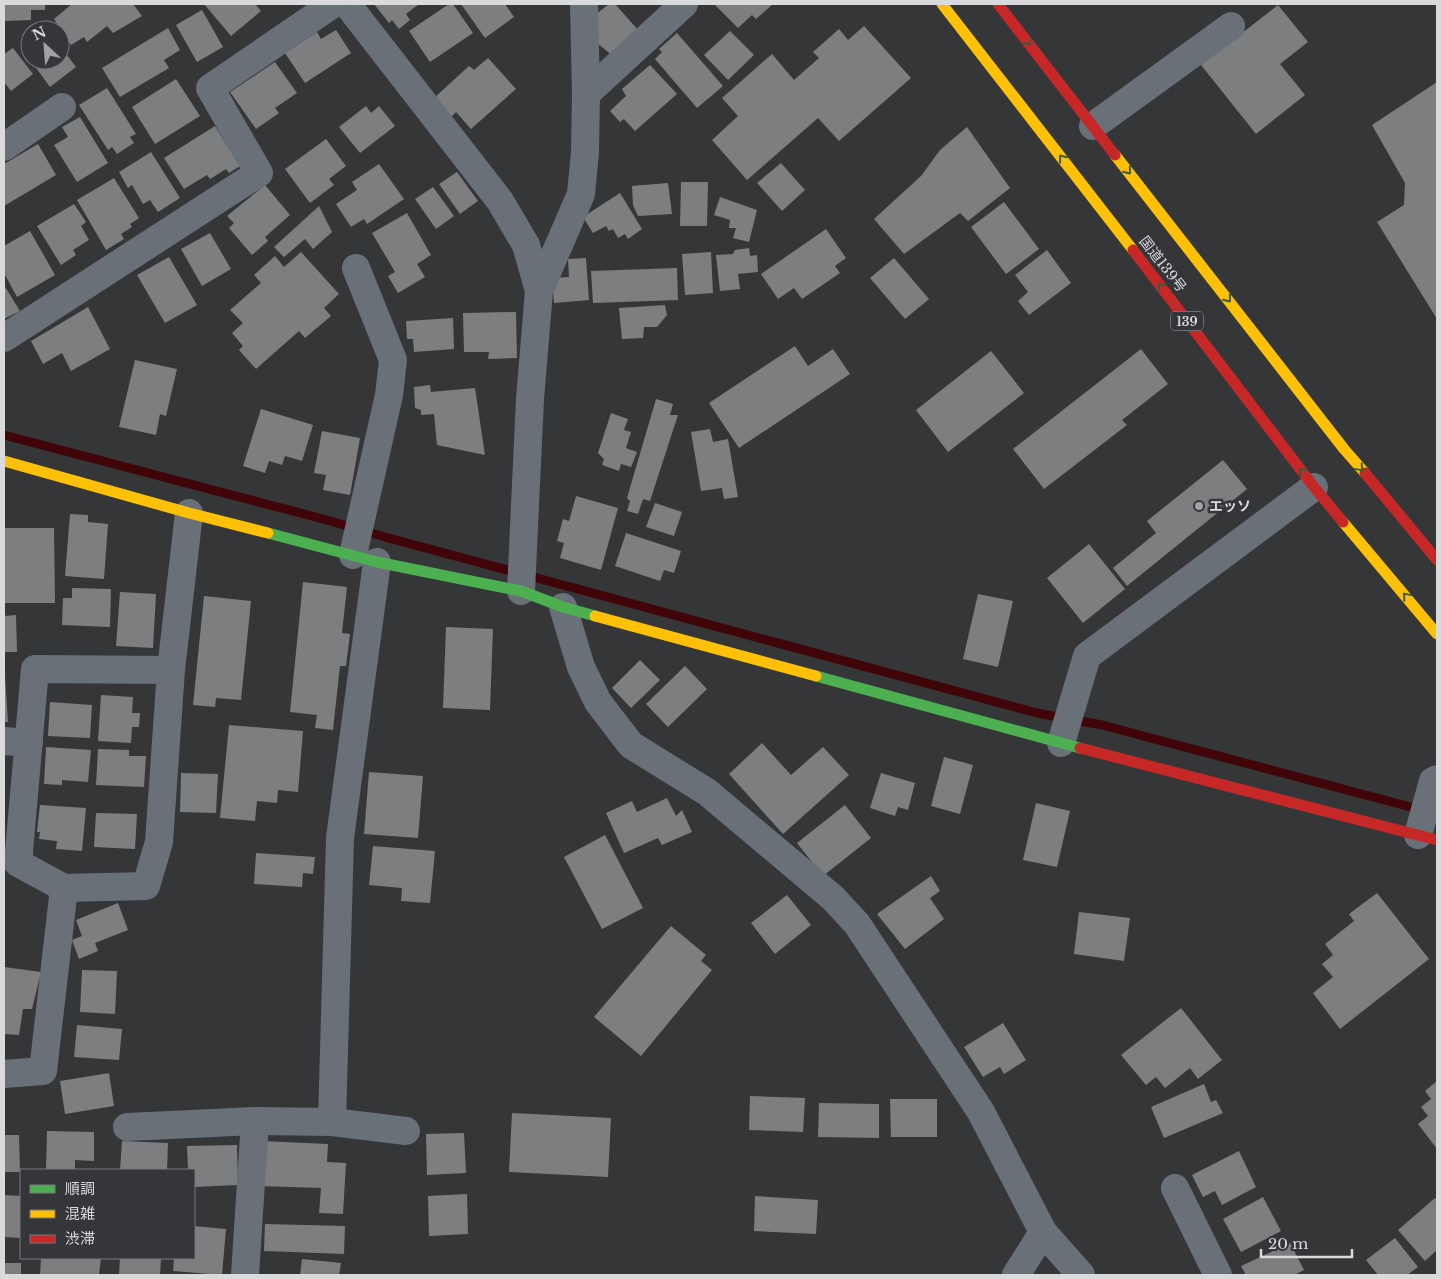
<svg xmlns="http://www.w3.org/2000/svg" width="1441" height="1279" font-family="'Libre Baskerville','Noto Sans JP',serif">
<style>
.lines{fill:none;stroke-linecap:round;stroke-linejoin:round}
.stream{stroke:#400508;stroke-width:9}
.building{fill:#7d7e80}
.street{stroke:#6a7078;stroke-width:28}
.fast{stroke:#4caf50;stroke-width:11}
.slow{stroke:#ffc107;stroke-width:11}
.jam{stroke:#c62828;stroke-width:11}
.oneway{stroke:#3b5a40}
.poi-dot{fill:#a0a1a3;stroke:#343639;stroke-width:2}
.labels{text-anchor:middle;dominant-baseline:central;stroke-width:5;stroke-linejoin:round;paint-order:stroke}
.shield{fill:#343639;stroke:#a8a9ab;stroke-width:1}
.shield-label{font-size:12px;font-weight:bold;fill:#d9dadc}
.street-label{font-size:14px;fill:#d9dadc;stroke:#343639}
.poi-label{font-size:14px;font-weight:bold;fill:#d9dadc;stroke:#343639;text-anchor:start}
</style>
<rect width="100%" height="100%" fill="#353638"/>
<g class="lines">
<polyline class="stream" points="4,435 327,520 385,537 1037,713 1102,725 1422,810"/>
</g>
<g class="building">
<polygon points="4,4 45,4 45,10 31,10 31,20 4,21"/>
<polygon points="72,4 133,4 142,16 113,33 107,26 87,42 84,37 71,45 54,19"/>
<polygon points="204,4 255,4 261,11 231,36"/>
<polygon points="374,4 419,4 406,14 410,20 399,29 392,20 389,23"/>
<polygon points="449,4 453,4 473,33 430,62 409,31"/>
<polygon points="461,4 505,4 514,17 485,38"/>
<polygon points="609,4 615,4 639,31 613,56 597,43 595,15"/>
<polygon points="714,4 773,4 756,19 752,15 738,28"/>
<polygon points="1278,5 1308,42 1280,64 1305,95 1256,134 1201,65"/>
<polygon points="202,10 223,47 197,62 176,25"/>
<polygon points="864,26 911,78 839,141 818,118 747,180 712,140 738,116 722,98 772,54 794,80 819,58 813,52 839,29 848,40"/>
<polygon points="168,28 180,50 164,60 169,68 120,97 102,68"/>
<polygon points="336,30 351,53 305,83 285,53 317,32 321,39"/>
<polygon points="730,31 754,55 728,80 704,55"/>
<polygon points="677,33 723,86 697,108 655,59 662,52 659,49"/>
<polygon points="30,37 30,52 23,43"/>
<polygon points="60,46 76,67 50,87 34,65 37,62 36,60 60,60"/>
<polygon points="13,48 33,74 11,91 4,82 4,54"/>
<polygon points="488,58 516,89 471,129 456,112 451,117 434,98 469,66 474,70"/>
<polygon points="275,62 297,93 275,108 279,113 256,129 230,92"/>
<polygon points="650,65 677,94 635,131 624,119 620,122 610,111 626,96 622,89"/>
<polygon points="176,79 200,116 155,144 132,107"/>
<polygon points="1437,82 1437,319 1377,222 1404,205 1405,183 1372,125"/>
<polygon points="107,88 136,134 130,137 134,143 117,154 112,147 108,150 79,105"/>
<polygon points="366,106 371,113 379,106 395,126 360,153 339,127"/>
<polygon points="80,117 108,163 77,182 54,145 68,137 62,127"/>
<polygon points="215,126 240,166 229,173 226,169 210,179 207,175 184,189 164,158"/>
<polygon points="967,127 1010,188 968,221 960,213 904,254 874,219 921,176 940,150"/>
<polygon points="326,139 346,166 329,179 334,185 310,203 285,169"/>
<polygon points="38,144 56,175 4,206 4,164"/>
<polygon points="151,152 180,198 158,212 150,200 143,204 132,185 128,188 119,172"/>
<polygon points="781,163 805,190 782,211 757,183"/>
<polygon points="379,164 404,199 367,224 364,219 351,227 336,204 357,190 352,182"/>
<polygon points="457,172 478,201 460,214 439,184"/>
<polygon points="114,178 139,218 130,224 132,227 121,234 124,239 106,250 77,200"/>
<polygon points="681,182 708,182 707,226 680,226"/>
<polygon points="668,183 672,214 638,216 633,205 632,186"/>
<polygon points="265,185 290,215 265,237 268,241 252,255 229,228 234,223 227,216"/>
<polygon points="433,187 454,216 436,229 415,199"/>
<polygon points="620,193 642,229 628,239 625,234 618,238 613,229 609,231 606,226 593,233 583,217"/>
<polygon points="720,197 757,210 749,242 733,238 736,228 729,228 730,220 714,215"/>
<polygon points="1004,202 1039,249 1006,274 971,227"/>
<polygon points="74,204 86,222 81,226 89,240 73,250 76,255 61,265 37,226"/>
<polygon points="319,206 332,232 313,249 305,239 284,257 274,247"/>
<polygon points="407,213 431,255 417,264 425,277 398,293 388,276 395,272 372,233"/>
<polygon points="826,229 846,258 835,266 840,273 802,299 794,288 778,299 761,274"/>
<polygon points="30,231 55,275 17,297 4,273 4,246"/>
<polygon points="210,233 231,269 202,286 181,249"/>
<polygon points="749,248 750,256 757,255 758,272 738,274 740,289 720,291 716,255 733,254 735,250"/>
<polygon points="1047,250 1071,283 1029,315 1018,301 1028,292 1015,275"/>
<polygon points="301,252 339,294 324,308 331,316 305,338 299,331 256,369 239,350 243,346 232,333 243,323 230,310 261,283 254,275 275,256 284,267"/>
<polygon points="711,252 713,293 685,295 682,254"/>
<polygon points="169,257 197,305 165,323 137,275"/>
<polygon points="586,258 589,300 554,303 552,278 569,277 568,259"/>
<polygon points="894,258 929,299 905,319 870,278"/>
<polygon points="677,268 678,300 593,303 591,271"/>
<polygon points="4,285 20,311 4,319"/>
<polygon points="665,305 667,315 657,327 644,327 643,338 622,339 619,308"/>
<polygon points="88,307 110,349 71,371 62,353 43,364 31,341"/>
<polygon points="516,312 517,358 488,359 489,352 464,352 463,313"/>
<polygon points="453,318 454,349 414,352 413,339 407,339 406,321"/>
<polygon points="795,346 808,366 833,349 850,374 739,448 709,403"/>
<polygon points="1141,349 1168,384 1122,420 1127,425 1044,489 1013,449"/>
<polygon points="991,351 1024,393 948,452 916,410"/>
<polygon points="135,360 177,369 166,416 160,414 156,435 119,427"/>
<polygon points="430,385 431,392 475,388 485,455 437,445 434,414 421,415 421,410 415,408 414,387"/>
<polygon points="656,399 673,404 670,415 678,415 650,501 643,499 638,514 627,511 630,501 627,498"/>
<polygon points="261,409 313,425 302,461 285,456 282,465 269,461 265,473 243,466"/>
<polygon points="611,413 628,419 624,430 631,432 626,448 637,452 631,467 621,464 619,471 602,465 604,459 598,453"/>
<polygon points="710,429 713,442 728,439 738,497 724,499 722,488 701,491 691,432"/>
<polygon points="322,431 360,438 350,495 323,490 326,475 314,473"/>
<polygon points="1223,460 1247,489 1127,586 1113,568 1156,533 1147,521"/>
<polygon points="576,496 618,508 601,570 560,558 564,543 557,541 563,519 569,521"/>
<polygon points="655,503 682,512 674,536 646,527"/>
<polygon points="70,514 88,515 88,522 108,524 104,579 65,576"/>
<polygon points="4,528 54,528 55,603 4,603"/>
<polygon points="626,533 681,551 674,573 664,570 660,581 615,566"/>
<polygon points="1089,544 1125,589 1083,623 1047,578"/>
<polygon points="303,582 347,587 342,633 350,634 346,666 340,666 333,730 315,728 317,715 290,712"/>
<polygon points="72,588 111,589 110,627 62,625 63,598 72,598"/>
<polygon points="120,592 156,594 153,648 116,646"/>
<polygon points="978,594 1013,601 998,667 963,659"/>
<polygon points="204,596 251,601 241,700 216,698 215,707 193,705"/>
<polygon points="16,615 17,652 4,652 4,616"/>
<polygon points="446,627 493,629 490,710 443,708"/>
<polygon points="640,660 660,680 631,708 612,688"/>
<polygon points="685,666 707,689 668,727 646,704"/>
<polygon points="5,676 8,722 4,722 4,677"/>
<polygon points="101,695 133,697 132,713 140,713 139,727 132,727 131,743 98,741"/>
<polygon points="50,702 92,705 90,738 48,736"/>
<polygon points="229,725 303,731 298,792 278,790 277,803 257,801 255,821 220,818"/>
<polygon points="762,743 791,775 823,747 849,775 783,834 729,774"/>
<polygon points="46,747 91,750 88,782 62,780 62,785 44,784"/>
<polygon points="98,749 129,750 129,756 146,756 144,787 96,785"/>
<polygon points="944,757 973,765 960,814 931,806"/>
<polygon points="369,772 423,776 418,838 364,834"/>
<polygon points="181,773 218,774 216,813 180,812"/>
<polygon points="881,773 915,783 908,810 898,807 895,816 870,808"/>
<polygon points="667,798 676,816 682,810 692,832 662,845 658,838 624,853 606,813 632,801 637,812"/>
<polygon points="1036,803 1070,811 1057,867 1023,860"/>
<polygon points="40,805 86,808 82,851 56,849 57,841 39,839 40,832 37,832"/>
<polygon points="845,805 871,838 823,876 797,843"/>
<polygon points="96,813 137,814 135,849 94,847"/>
<polygon points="605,835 643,908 602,929 564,857"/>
<polygon points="373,846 435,851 430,903 401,901 402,888 369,885"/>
<polygon points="256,853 315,857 313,874 303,873 302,887 254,884"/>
<polygon points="931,876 940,891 930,898 944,919 905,949 877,914"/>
<polygon points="1377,893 1429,959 1340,1029 1313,993 1333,977 1322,964 1333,955 1325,944 1354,921 1349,914"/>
<polygon points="787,895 811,925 775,954 751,923"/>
<polygon points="118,903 128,930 95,943 98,951 79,959 72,940 82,936 76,920"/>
<polygon points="1079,912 1130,918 1124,961 1074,954"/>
<polygon points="671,926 706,955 701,961 712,970 641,1056 594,1017"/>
<polygon points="4,967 41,972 32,1009 23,1009 19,1035 4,1034"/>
<polygon points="82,970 117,971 115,1014 80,1012"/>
<polygon points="1181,1008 1222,1060 1198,1079 1190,1068 1165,1088 1156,1077 1146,1085 1121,1055"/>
<polygon points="1003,1023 1026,1060 1004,1074 1000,1067 983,1077 964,1047"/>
<polygon points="77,1025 122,1029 119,1060 74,1057"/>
<polygon points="109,1073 114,1106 65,1114 60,1081"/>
<polygon points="1437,1081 1437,1149 1418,1124 1428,1116 1421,1107 1431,1099 1425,1091"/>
<polygon points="1204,1084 1211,1102 1216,1100 1223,1113 1164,1138 1151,1107"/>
<polygon points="750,1096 805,1098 803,1132 749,1130"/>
<polygon points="890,1099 937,1099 937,1137 891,1137"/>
<polygon points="819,1103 879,1104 879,1138 818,1137"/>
<polygon points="512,1113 611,1118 608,1177 509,1172"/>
<polygon points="47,1131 94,1132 94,1161 75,1160 75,1170 46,1170"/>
<polygon points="464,1133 466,1173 427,1175 426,1134"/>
<polygon points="4,1135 19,1135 20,1172 4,1172"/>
<polygon points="122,1141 168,1143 167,1170 120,1170"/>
<polygon points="261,1141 328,1144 327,1162 346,1163 343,1214 319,1213 321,1188 259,1186"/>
<polygon points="237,1145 238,1185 194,1187 194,1170 188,1170 187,1146"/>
<polygon points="1239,1151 1256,1187 1222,1205 1215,1191 1203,1197 1192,1175"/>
<polygon points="467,1194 468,1234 429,1236 428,1196"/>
<polygon points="4,1195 21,1196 21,1238 4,1237"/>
<polygon points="755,1196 818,1200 816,1234 754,1231"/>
<polygon points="1263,1197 1281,1231 1241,1252 1223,1219"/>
<polygon points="1435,1198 1437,1201 1437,1250 1425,1261 1398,1230"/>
<polygon points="265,1224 345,1226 344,1254 264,1251"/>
<polygon points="194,1226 226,1229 222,1275 173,1271 174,1258 194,1258"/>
<polygon points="1395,1238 1418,1267 1407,1275 1378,1275 1366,1260"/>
<polygon points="1290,1243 1304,1270 1294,1275 1246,1275 1241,1266"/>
<polygon points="41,1258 101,1258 99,1275 40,1275"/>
<polygon points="120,1258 161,1258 160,1275 119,1275"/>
<polygon points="302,1259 341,1263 339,1275 300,1275"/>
<rect x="4" y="1263" width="17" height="12"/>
</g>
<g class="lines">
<g class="street">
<polyline points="347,4 500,201 526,245 539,291"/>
<polyline points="586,94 684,4"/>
<polyline points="1093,126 1231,26"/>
<polyline points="4,147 62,107"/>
<polyline points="4,338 259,173 210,88 333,4"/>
<polyline points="353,555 389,395 393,360 356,268"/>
<polyline points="521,591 530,399 539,291 581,194 585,152 586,94 584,4"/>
<polyline points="563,607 581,667 598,702 631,745 707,792 833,898 857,924 981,1112 1043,1232 1081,1275"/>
<polyline points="171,670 159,842 146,886 64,888 18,863 35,669 171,670 189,513"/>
<polyline points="4,741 29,743"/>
<polyline points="1061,743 1087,656 1314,487"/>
<polyline points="1418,835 1433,781 1437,779"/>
<polyline points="4,1074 43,1071 64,888"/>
<polyline points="332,1122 340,838 377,562"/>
<polyline points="127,1127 255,1121 332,1122 406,1131"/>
<polyline points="1175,1188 1218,1275"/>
<polyline points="245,1275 255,1121"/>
<polyline points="1016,1275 1043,1232"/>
</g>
<g class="fast">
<polyline points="268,533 377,562 521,591 563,607 595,616"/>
<polyline points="816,676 1080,748"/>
</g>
<g class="slow">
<polyline points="942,4 1133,250"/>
<polyline points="1115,155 1344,449 1365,473"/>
<polyline points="4,461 189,513 268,533"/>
<polyline points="1343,522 1437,634"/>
<polyline points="595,616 816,676"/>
</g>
<g class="jam">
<polyline points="998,4 1115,155"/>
<polyline points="1133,250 1314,487 1343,522"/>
<polyline points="1365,473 1437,560"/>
<polyline points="1080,748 1437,840"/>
</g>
</g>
<defs><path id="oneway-chevron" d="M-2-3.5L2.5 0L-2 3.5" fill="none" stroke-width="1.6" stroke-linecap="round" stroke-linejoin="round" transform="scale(1.25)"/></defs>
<g class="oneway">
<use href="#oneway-chevron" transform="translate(1028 42) rotate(52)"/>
<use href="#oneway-chevron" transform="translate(1062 158) rotate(-128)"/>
<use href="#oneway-chevron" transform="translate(1128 171) rotate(52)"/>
<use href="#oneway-chevron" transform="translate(1161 286) rotate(-127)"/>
<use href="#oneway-chevron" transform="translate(1228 299) rotate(52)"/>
<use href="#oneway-chevron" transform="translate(1360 468) rotate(50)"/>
<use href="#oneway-chevron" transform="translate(1302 471) rotate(-127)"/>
<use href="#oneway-chevron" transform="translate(1406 596) rotate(-130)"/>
</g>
<circle class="poi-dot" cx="1199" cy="506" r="5"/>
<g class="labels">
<rect class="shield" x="1171" y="311.5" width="32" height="19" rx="4"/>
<g class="shield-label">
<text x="1187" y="321">139</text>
</g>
<g class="street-label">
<text transform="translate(1163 264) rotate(52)">国道139号</text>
</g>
<g class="poi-label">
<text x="1209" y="506">エッソ</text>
</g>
</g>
<rect width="1441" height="1279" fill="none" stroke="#d9dadc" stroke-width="10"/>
<rect x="20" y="1169" width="175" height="90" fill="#343639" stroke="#76787a"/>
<rect x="30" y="1185" width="25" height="8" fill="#4caf50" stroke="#76787a"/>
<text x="65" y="1194" font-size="15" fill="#d9dadc">順調</text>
<rect x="30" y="1210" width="25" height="8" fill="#ffc107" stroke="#76787a"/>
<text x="65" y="1219" font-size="15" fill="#d9dadc">混雑</text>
<rect x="30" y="1235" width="25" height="8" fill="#c62828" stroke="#76787a"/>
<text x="65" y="1244" font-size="15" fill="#d9dadc">渋滞</text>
<g transform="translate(45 45) rotate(334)"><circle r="24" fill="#343639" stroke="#76787a"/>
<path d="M0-4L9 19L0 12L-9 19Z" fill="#a0a1a3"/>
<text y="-8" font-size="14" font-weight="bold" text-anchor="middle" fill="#d9dadc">N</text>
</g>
<path d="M1261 1249v8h91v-8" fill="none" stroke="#d9dadc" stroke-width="2.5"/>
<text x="1268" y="1249" font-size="15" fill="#d9dadc" stroke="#343639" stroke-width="4" paint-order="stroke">20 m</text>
</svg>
